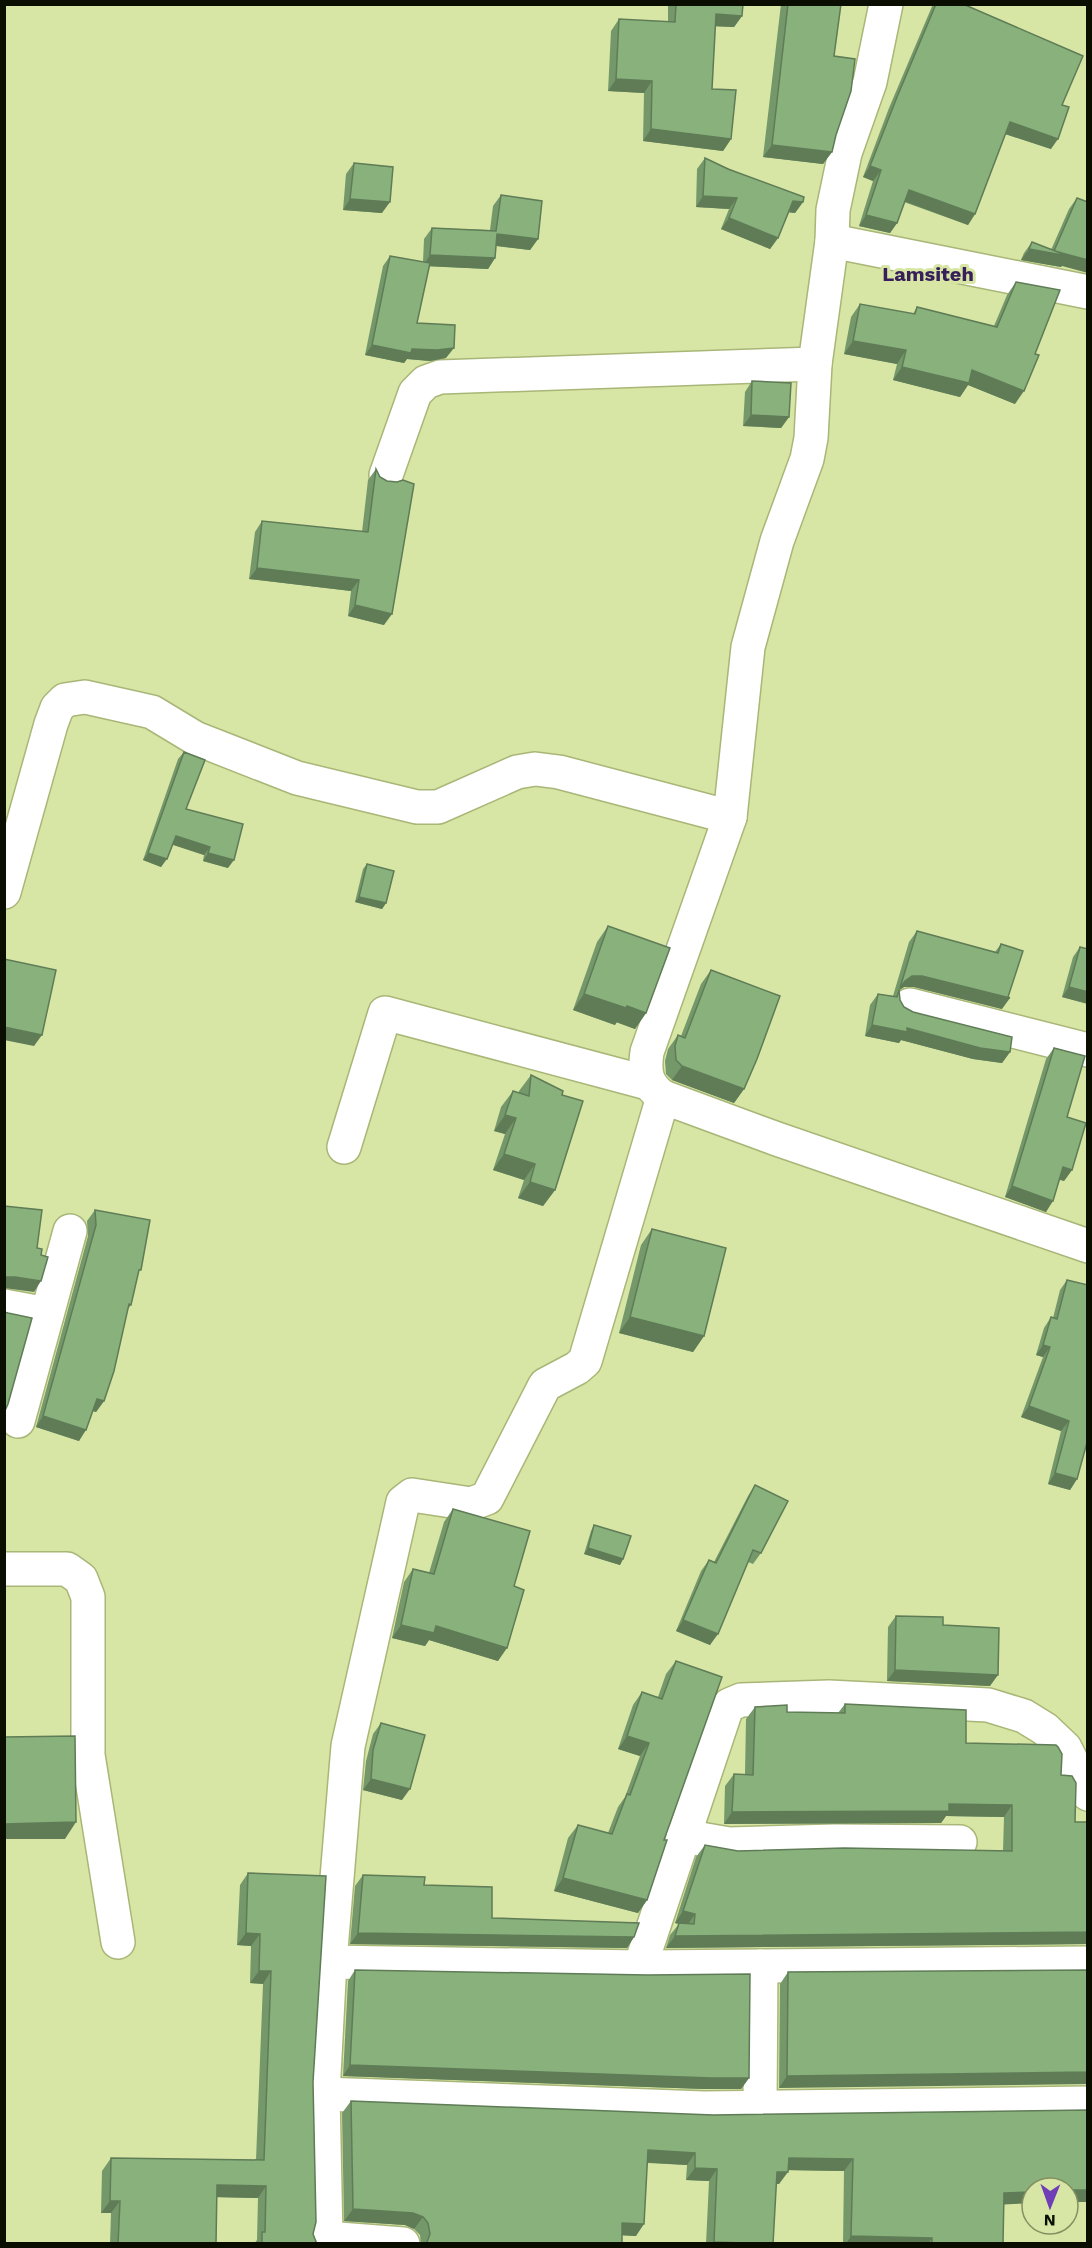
<svg xmlns="http://www.w3.org/2000/svg" width="1092" height="2248" font-family="'Work Sans',sans-serif">
<style>
.lines{fill:none;stroke-linecap:round;stroke-linejoin:round}
.minor-casing{stroke:#a8b677;stroke-width:36}
.minor{stroke:#fff;stroke-width:33}
.wall{fill:#75986b}
.shaded-wall{fill:#5f7c57}
.building{fill:#88b17c;stroke:#5f7c57;stroke-width:1.5}
.labels{text-anchor:middle;dominant-baseline:central;stroke-width:6;stroke-linejoin:round;paint-order:stroke}
.quarter-label{font-size:20px;font-weight:bold;fill:#37205a;stroke:#d7e6a4}
</style>
<rect width="100%" height="100%" fill="#d7e6a4"/>
<g class="lines">
<defs>
<g id="minor">
<polyline points="886,4 870,82 845,153 833,210 832,241 1088,292"/>
<polyline points="386,475 415,393 426,382 440,377 815,364"/>
<polyline points="4,892 51,724 57,708 65,700 85,697 152,712 195,738 297,778 417,807 438,807 517,772 535,769 559,772 730,817"/>
<polyline points="910,1005 1088,1050"/>
<path d="M663,1097C646,1085 644,1072 647,1052L730,817L748,647L777,541L807,459L811,438L815,364L832,241"/>
<polyline points="344,1147 385,1013 648,1083"/>
<polyline points="4,1306 47,1314"/>
<polyline points="18,1421 70,1231"/>
<polyline points="4,1569 67,1569 81,1579 88,1597 88,1755 118,1942"/>
<polyline points="683,1836 729,1844 835,1841 960,1842"/>
<polyline points="330,1962 640,1967 1088,1963"/>
<polyline points="640,1967 726,1710 729,1705 741,1700 829,1697 988,1705 1024,1716 1045,1729 1065,1748 1088,1794"/>
<polyline points="323,2094 704,2108 1088,2103"/>
<polyline points="760,2108 761,1966"/>
<polyline points="326,2238 403,2244"/>
<polyline points="323,2244 326,2238 323,2094 330,1962 348,1746 403,1502 412,1495 471,1504 487,1498 545,1385 577,1368 585,1361 663,1097 777,1139 1088,1246"/>
</g>
</defs>
<use href="#minor" class="minor-casing"/>
<use href="#minor" class="minor"/>
</g>
<g class="wall">
<polygon points="668,4 743,4 742,16 734,27 715,26 712,89 731,139 723,151 643,141 644,93 608,91 611,31 619,19 668,22"/>
<polygon points="781,4 841,4 834,56 836,135 832,152 823,164 763,157"/>
<polygon points="933,4 963,4 1062,105 1051,149 1005,134 975,214 968,225 904,202 897,223 890,233 859,226 873,181 863,177 889,108"/>
<polygon points="705,158 803,202 795,213 789,212 778,238 770,249 721,229 729,209 696,207 697,169"/>
<polygon points="354,163 382,213 343,210 346,174"/>
<polygon points="501,195 538,239 530,250 496,246 495,258 488,269 429,266 417,323 446,358 430,361 407,359 404,363 365,355 383,266 390,256 423,262 424,239 432,228 490,230 493,206"/>
<polygon points="1077,198 1061,267 1021,260 1024,253 1032,242 1051,250 1069,209"/>
<polygon points="1016,282 1015,404 968,385 960,397 893,380 897,364 844,354 851,317 860,304 913,314 917,307 994,326 1007,295"/>
<polygon points="752,381 789,417 781,428 743,426 745,392"/>
<polygon points="376,469 384,625 348,616 351,591 249,579 255,532 262,521 362,532 368,480"/>
<polygon points="184,752 186,809 228,868 203,861 204,855 172,844 161,867 143,860 178,759"/>
<polygon points="367,864 386,903 382,909 355,902 363,869"/>
<polygon points="608,926 646,1013 635,1029 616,1022 615,1025 573,1010 597,942"/>
<polygon points="917,931 995,952 1001,944 1002,1009 914,987 904,987 898,991 894,997 899,990 900,1000 904,1007 913,1012 1010,1052 1002,1063 973,1059 901,1040 899,1043 865,1036 870,1005 878,994 893,996 909,942"/>
<polygon points="1080,947 1088,1004 1062,997 1073,957"/>
<polygon points="711,970 744,1089 734,1103 672,1080 666,1074 665,1061 668,1049 678,1035 681,1036 701,984"/>
<polygon points="1054,1048 1067,1117 1072,1170 1064,1181 1060,1180 1046,1212 1005,1197 1046,1059"/>
<polygon points="531,1075 562,1095 555,1190 543,1206 518,1198 524,1180 493,1170 505,1134 494,1131 501,1107 513,1091 519,1093 519,1091"/>
<polygon points="95,1210 138,1274 131,1305 128,1309 104,1401 96,1412 93,1411 79,1441 36,1427 88,1236 87,1221"/>
<polygon points="652,1229 704,1336 693,1352 619,1333 641,1245"/>
<polygon points="1067,1280 1077,1479 1070,1490 1048,1484 1061,1431 1021,1417 1043,1357 1036,1355 1044,1328 1051,1317 1053,1318 1060,1290"/>
<polygon points="755,1485 761,1553 753,1564 748,1562 710,1645 676,1631 701,1571 709,1560 714,1562 748,1496"/>
<polygon points="453,1509 514,1586 498,1661 429,1640 425,1646 392,1638 404,1582 413,1569 429,1573 444,1522"/>
<polygon points="594,1525 623,1559 620,1565 584,1554 591,1531"/>
<polygon points="896,1616 990,1686 887,1681 888,1627"/>
<polygon points="676,1661 664,1840 647,1900 638,1913 554,1891 568,1838 578,1825 608,1833 618,1807 625,1797 640,1756 618,1749 633,1705 642,1692 658,1697 666,1674"/>
<polygon points="845,1704 966,1743 1061,1775 1075,1822 1088,1944 666,1948 670,1935 679,1924 675,1923 696,1857 705,1845 738,1851 1003,1851 1004,1817 946,1816 941,1823 724,1824 725,1786 734,1774 745,1774 746,1719 755,1707 787,1712 838,1713"/>
<polygon points="381,1723 402,1800 363,1790 366,1761 373,1734"/>
<polygon points="248,1873 313,2082 313,2234 317,2244 254,2244 257,2240 258,2198 217,2197 216,2244 110,2244 111,2213 101,2213 102,2171 111,2158 256,2160 263,1984 250,1983 251,1946 237,1945 240,1885"/>
<polygon points="363,1875 424,1885 492,1918 634,1937 627,1948 350,1944 355,1886"/>
<polygon points="355,1970 749,2078 741,2089 704,2089 343,2076 348,1981"/>
<polygon points="1088,1970 779,2088 780,1984 788,1972"/>
<polygon points="351,2101 713,2115 1032,2203 1003,2204 1003,2244 843,2244 844,2171 788,2170 779,2184 776,2184 773,2244 706,2244 709,2181 686,2180 687,2165 647,2163 636,2236 622,2235 622,2244 421,2244 420,2235 414,2229 405,2225 344,2221 342,2113"/>
</g>
<g class="shaded-wall">
<polygon points="716,14 742,16 734,27 707,26"/>
<polygon points="616,79 652,81 644,93 608,91"/>
<polygon points="1010,122 1058,139 1051,149 1002,133"/>
<polygon points="651,129 731,139 723,151 643,141"/>
<polygon points="772,145 832,152 823,164 763,157"/>
<polygon points="870,166 881,170 873,181 863,177"/>
<polygon points="909,190 975,214 968,225 901,200"/>
<polygon points="703,196 737,198 729,209 696,207"/>
<polygon points="350,199 390,202 382,213 343,210"/>
<polygon points="793,201 803,202 795,213 786,212"/>
<polygon points="866,215 897,223 890,233 859,226"/>
<polygon points="729,218 778,238 770,249 721,229"/>
<polygon points="497,234 538,239 530,250 489,245"/>
<polygon points="1029,249 1054,251 1088,260 1088,273 1062,266 1061,267 1021,260"/>
<polygon points="430,255 495,258 488,269 423,266"/>
<polygon points="853,341 906,350 897,364 844,354"/>
<polygon points="372,345 412,349 454,348 446,358 430,361 407,359 404,363 365,355"/>
<polygon points="902,367 972,370 1024,391 1015,404 968,385 960,397 893,380"/>
<polygon points="751,415 789,417 781,428 743,426"/>
<polygon points="257,568 359,580 351,591 249,579"/>
<polygon points="355,605 392,614 384,625 348,616"/>
<polygon points="176,836 210,847 204,855 170,844"/>
<polygon points="148,853 167,859 161,867 143,860"/>
<polygon points="208,853 234,860 228,868 203,861"/>
<polygon points="359,897 386,903 382,909 355,902"/>
<polygon points="912,976 922,976 1010,998 1002,1009 914,987 904,987 898,991 905,981"/>
<polygon points="1069,987 1088,992 1088,1004 1062,997"/>
<polygon points="584,994 626,1008 615,1025 573,1010"/>
<polygon points="627,1006 646,1013 635,1029 616,1022"/>
<polygon points="872,1025 907,1028 1010,1052 1002,1063 973,1059 901,1040 899,1043 865,1036"/>
<polygon points="4,1027 42,1035 34,1046 4,1040"/>
<polygon points="682,1066 744,1089 734,1103 672,1080"/>
<polygon points="505,1115 516,1118 505,1134 494,1131"/>
<polygon points="504,1154 535,1164 524,1180 493,1170"/>
<polygon points="1063,1167 1072,1170 1064,1181 1056,1178"/>
<polygon points="530,1182 555,1190 543,1206 518,1198"/>
<polygon points="1012,1186 1053,1201 1046,1212 1005,1197"/>
<polygon points="6,1277 15,1277 41,1281 34,1292 4,1288 4,1278"/>
<polygon points="630,1317 704,1336 693,1352 619,1333"/>
<polygon points="1043,1345 1050,1347 1043,1357 1036,1355"/>
<polygon points="97,1399 104,1401 96,1412 89,1410"/>
<polygon points="1029,1406 1069,1421 1061,1431 1021,1417"/>
<polygon points="43,1416 86,1430 79,1441 36,1427"/>
<polygon points="1055,1473 1077,1479 1070,1490 1048,1484"/>
<polygon points="588,1548 623,1559 620,1565 584,1554"/>
<polygon points="683,1620 718,1634 710,1645 676,1631"/>
<polygon points="401,1625 436,1626 507,1648 498,1661 429,1640 425,1646 392,1638"/>
<polygon points="895,1670 998,1675 990,1686 887,1681"/>
<polygon points="627,1736 649,1743 640,1756 618,1749"/>
<polygon points="371,1779 410,1789 402,1800 363,1790"/>
<polygon points="949,1804 1012,1805 1004,1817 946,1816 941,1823 724,1824 732,1812"/>
<polygon points="76,1822 65,1839 4,1839 4,1824"/>
<polygon points="563,1878 647,1900 638,1913 554,1891"/>
<polygon points="683,1911 695,1914 687,1926 675,1923"/>
<polygon points="1088,1932 1088,1944 666,1948 675,1936"/>
<polygon points="246,1933 260,1934 251,1946 237,1945"/>
<polygon points="358,1933 634,1937 627,1948 350,1944"/>
<polygon points="259,1971 271,1971 263,1984 250,1983"/>
<polygon points="350,2065 749,2078 741,2089 704,2089 343,2076"/>
<polygon points="1088,2072 1088,2084 779,2088 787,2076"/>
<polygon points="648,2150 695,2153 687,2165 639,2162"/>
<polygon points="789,2158 853,2159 844,2171 780,2170"/>
<polygon points="695,2168 717,2169 709,2181 686,2180"/>
<polygon points="777,2172 788,2172 779,2184 768,2184"/>
<polygon points="217,2185 266,2186 258,2198 209,2197"/>
<rect x="1068" y="2190" width="20" height="12"/>
<polygon points="1032,2192 1032,2203 995,2205 1004,2193"/>
<polygon points="110,2201 120,2201 111,2213 101,2213"/>
<polygon points="353,2209 413,2213 423,2217 414,2229 405,2225 344,2221"/>
<polygon points="622,2223 644,2224 636,2236 614,2235"/>
<polygon points="851,2236 932,2238 928,2244 846,2244"/>
</g>
<g class="building">
<polygon points="676,4 743,4 742,16 716,14 712,89 736,90 731,139 651,129 652,81 616,79 619,19 675,22"/>
<polygon points="788,4 841,4 834,56 855,59 851,91 836,135 832,152 772,145"/>
<polygon points="936,4 963,4 1083,56 1062,105 1069,107 1058,139 1010,122 975,214 909,190 897,223 866,215 881,170 870,166 897,97"/>
<polygon points="705,158 728,169 804,197 803,202 793,201 778,238 729,218 737,198 703,196"/>
<polygon points="354,163 393,167 390,202 350,199"/>
<polygon points="501,195 542,201 538,239 497,234 495,258 430,255 432,228 496,231"/>
<polygon points="1077,198 1088,202 1088,260 1054,251"/>
<polygon points="1032,242 1068,256 1029,249"/>
<polygon points="390,256 430,263 417,323 455,325 454,348 437,350 412,349 411,353 372,345"/>
<polygon points="1016,282 1060,290 1035,354 1039,355 1024,391 972,370 969,383 902,367 906,350 853,341 860,304 915,314 917,307 997,327"/>
<polygon points="752,381 791,383 789,417 751,415"/>
<polygon points="376,469 380,477 387,481 397,482 403,480 414,484 392,614 355,605 359,580 257,568 262,521 368,532"/>
<polygon points="184,752 205,760 186,809 243,824 234,860 208,853 210,847 176,836 167,859 148,853"/>
<polygon points="367,864 394,871 386,903 359,897"/>
<polygon points="608,926 670,948 646,1013 627,1006 626,1008 584,994"/>
<polygon points="917,931 998,953 1001,944 1023,951 1008,997 1010,998 922,976 912,976 905,981 900,988"/>
<polygon points="1080,947 1088,949 1088,992 1069,987"/>
<polygon points="4,959 56,970 42,1035 4,1027"/>
<polygon points="711,970 780,996 757,1059 744,1089 682,1066 676,1060 675,1046 678,1035 685,1038"/>
<polygon points="899,990 900,1000 904,1007 913,1012 1012,1037 1010,1052 980,1048 907,1028 907,1032 872,1025 878,994 897,997"/>
<polygon points="1054,1048 1085,1056 1067,1117 1086,1123 1072,1170 1063,1167 1053,1201 1012,1186"/>
<polygon points="531,1075 563,1091 562,1095 583,1101 555,1190 530,1182 535,1164 504,1154 516,1118 505,1115 513,1091 529,1096"/>
<polygon points="4,1206 42,1210 37,1248 42,1249 41,1255 48,1257 41,1281 15,1277 6,1277 4,1278"/>
<polygon points="95,1210 150,1220 141,1270 139,1270 131,1305 129,1304 114,1371 104,1401 97,1399 86,1430 43,1416 96,1225"/>
<polygon points="652,1229 726,1248 704,1336 630,1317"/>
<polygon points="1067,1280 1088,1285 1087,1381 1088,1381 1088,1439 1077,1479 1055,1473 1069,1421 1029,1406 1050,1347 1043,1345 1051,1317 1057,1319"/>
<polygon points="4,1312 8,1313 32,1318 8,1404 4,1413"/>
<polygon points="755,1485 788,1501 761,1553 753,1550 718,1634 683,1620 709,1560 716,1563"/>
<polygon points="453,1509 530,1531 514,1586 524,1590 507,1648 436,1626 434,1633 401,1625 413,1569 434,1574"/>
<polygon points="594,1525 631,1536 623,1559 588,1548"/>
<polygon points="896,1616 943,1617 943,1625 999,1628 998,1675 895,1670"/>
<polygon points="676,1661 722,1677 664,1840 667,1840 647,1900 563,1878 578,1825 612,1834 627,1794 630,1795 649,1743 627,1736 642,1692 662,1699"/>
<polygon points="845,1704 966,1710 966,1743 1056,1745 1058,1747 1062,1754 1061,1775 1072,1776 1076,1783 1075,1822 1088,1822 1088,1932 675,1936 679,1923 694,1924 695,1914 683,1911 705,1845 738,1851 844,1848 1012,1851 1012,1805 949,1804 949,1811 732,1812 734,1774 753,1775 755,1707 787,1705 787,1712 845,1713"/>
<polygon points="381,1723 425,1735 410,1789 371,1779 373,1750"/>
<polygon points="75,1736 76,1822 4,1824 4,1737"/>
<polygon points="248,1873 326,1876 313,2082 316,2222 313,2234 317,2244 262,2244 262,2232 265,2232 266,2186 217,2185 216,2244 118,2244 120,2201 110,2201 111,2158 264,2160 271,1971 259,1971 260,1934 246,1933"/>
<polygon points="363,1875 425,1877 424,1885 492,1887 492,1918 639,1923 634,1937 358,1933"/>
<polygon points="355,1970 647,1975 750,1974 749,2078 712,2078 350,2065"/>
<polygon points="1088,1970 1088,2072 787,2076 788,1972"/>
<polygon points="351,2101 713,2115 1088,2110 1088,2190 1068,2190 1068,2188 1032,2188 1032,2192 1004,2193 1003,2244 932,2244 932,2238 851,2236 853,2159 789,2158 788,2172 777,2172 773,2244 714,2242 717,2169 695,2168 695,2153 648,2150 644,2224 622,2223 622,2244 426,2244 427,2242 430,2234 428,2223 423,2217 413,2213 353,2209"/>
</g>
<g class="labels">
<g class="quarter-label">
<text x="928" y="274">Lamsiteh</text>
</g>
</g>
<rect width="1092" height="2248" fill="none" stroke="#0a0e00" stroke-width="12"/>
<g transform="translate(1050 2206) rotate(181)"><circle r="28" fill="#d7e6a4" stroke="#859062" stroke-width="1.5"/>
<path d="M0-4.5L10 22L0 15L-10 22Z" fill="#6f3db5"/>
<text y="-9" font-size="16" font-weight="bold" text-anchor="middle" fill="#0a0e00">N</text>
</g>
</svg>
